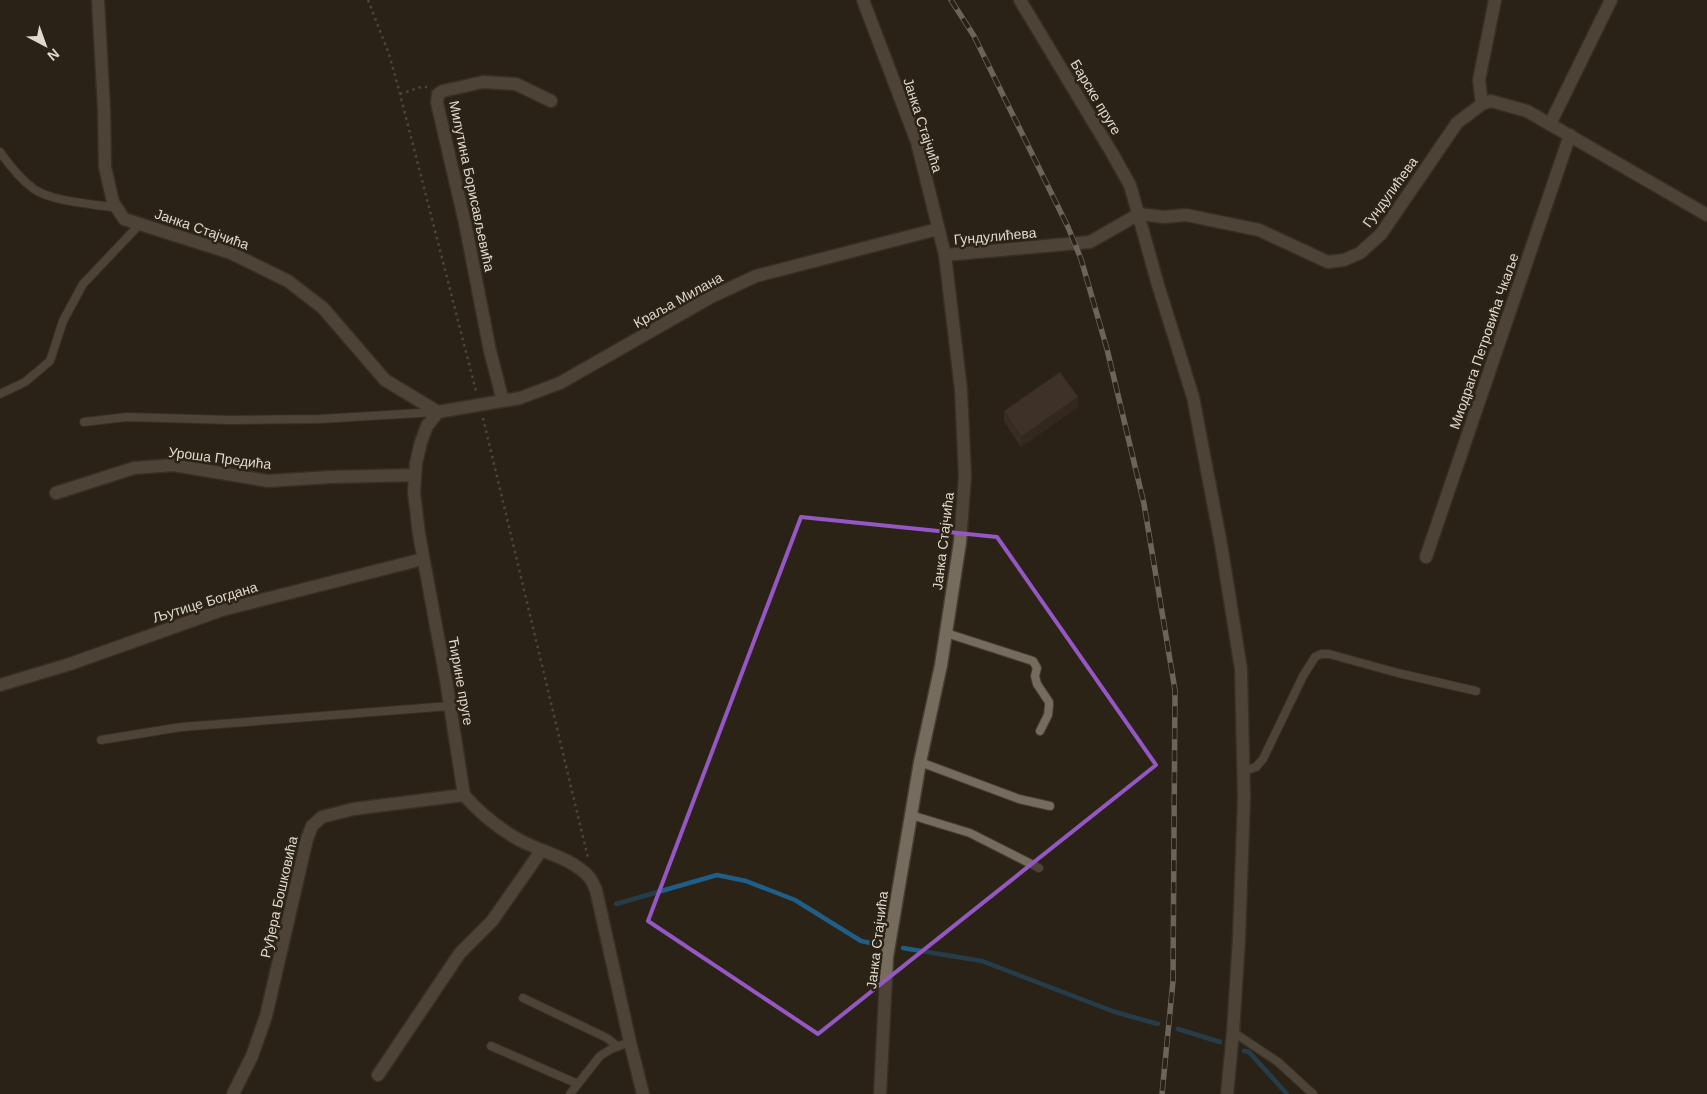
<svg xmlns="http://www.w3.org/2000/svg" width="1707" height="1094" font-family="Helvetica,sans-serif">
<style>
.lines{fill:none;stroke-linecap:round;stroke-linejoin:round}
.stream{stroke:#1e5e88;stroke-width:4.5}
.service-casing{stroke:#453e34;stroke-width:10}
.minor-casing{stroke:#453e34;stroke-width:15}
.tertiary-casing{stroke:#453e34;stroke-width:15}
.path{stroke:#756e63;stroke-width:2.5;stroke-dasharray:2.5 4;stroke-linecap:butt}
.service{stroke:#766c5d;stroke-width:8}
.minor{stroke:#766c5d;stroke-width:12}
.tertiary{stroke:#766c5d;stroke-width:12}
.rail-casing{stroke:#bab3aa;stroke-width:5.5}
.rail{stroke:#2c2317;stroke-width:4;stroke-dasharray:11;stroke-linecap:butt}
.wall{fill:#483a33}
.shaded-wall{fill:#3b3029}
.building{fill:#54443b;stroke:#3b3029}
.marked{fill:none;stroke:#9457c3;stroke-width:4;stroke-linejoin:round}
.labels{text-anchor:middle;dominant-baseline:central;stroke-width:5;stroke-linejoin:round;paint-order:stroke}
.street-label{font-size:14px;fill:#dfd9d0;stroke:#2c2317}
</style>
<rect width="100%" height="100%" fill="#2c2317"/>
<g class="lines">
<g class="stream">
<polyline points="616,904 717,875 746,881 795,900 861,941 875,944"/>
<polyline points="903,948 982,961 1115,1012 1158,1024"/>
<polyline points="1178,1029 1220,1042"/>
<polyline points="1244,1051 1249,1052 1287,1094"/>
</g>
<defs>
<g id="service">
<path d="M0,152C10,166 20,179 34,189C52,202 95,204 117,208"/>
<polyline points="0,394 25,382 50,361 63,321 83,284 140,224"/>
<polyline points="84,422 127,417 230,420 320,419 436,412"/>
<polyline points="946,633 1033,661 1037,668 1035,676 1037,684 1049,702 1049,706 1048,715 1040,731"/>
<polyline points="101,740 181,727 450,706"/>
<polyline points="920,762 1019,799 1050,806"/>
<polyline points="1244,771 1256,767 1263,759 1303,676 1315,657 1321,654 1329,654 1398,673 1476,691"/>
<polyline points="911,815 970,833 1039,868"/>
<polyline points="523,998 607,1038 617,1046"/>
<polyline points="1233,1032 1278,1062 1313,1094"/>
<polyline points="491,1046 578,1084"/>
<polyline points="570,1094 600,1056 611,1049 630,1042"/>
</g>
<g id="minor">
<polyline points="98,0 104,109 105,167 113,202 124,219 231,253 288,281 323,308 385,380 438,412"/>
<polyline points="1020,0 1112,153 1130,185 1158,285 1193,397 1221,544 1241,669 1244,798 1239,939 1233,1032 1227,1094"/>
<polyline points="1482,104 1479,80 1495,0"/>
<polyline points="1550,124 1611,0"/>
<polyline points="945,255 1090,242 1139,214 1164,217 1186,215 1259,230 1328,262 1344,260 1360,253 1381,234 1457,123 1482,104 1491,101 1527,111 1707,215"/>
<polyline points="503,401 490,351 465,223 437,103 438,94 443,91 483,82 516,84 551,101"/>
<path d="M438,412L427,426L421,442L416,463L414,492L419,534L446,680L464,795C478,811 496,826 514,837C536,851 572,857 589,877C592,880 594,886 596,890L630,1042L643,1094"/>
<polyline points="438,412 520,398 560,383 711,297 756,276 938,229"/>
<polyline points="56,493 134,468 173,465 268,481 330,477 415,475"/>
<polyline points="1426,557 1570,135"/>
<polyline points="0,685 70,664 222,610 423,559"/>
<polyline points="378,1075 460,953 492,921 541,851"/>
<polyline points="233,1094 252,1056 266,1016 307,839 312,826 322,817 353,809 464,795"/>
</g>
<polyline id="tertiary" points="863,0 917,142 945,255 961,390 965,476 960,542 941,665 920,762 887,957 880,1094"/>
</defs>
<use href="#service" class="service-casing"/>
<use href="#minor" class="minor-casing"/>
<use href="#tertiary" class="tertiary-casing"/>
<g class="path">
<polyline points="368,0 389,54 400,94 476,391"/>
<polyline points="400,94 421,87 427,87"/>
<polyline points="483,418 588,858"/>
</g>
<use href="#service" class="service"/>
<use href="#minor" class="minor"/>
<use href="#tertiary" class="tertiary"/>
<defs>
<polyline id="rail" points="951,0 974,36 1068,227 1081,259 1107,349 1144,504 1175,690 1173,981 1162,1094"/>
</defs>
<use href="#rail" class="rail-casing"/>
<use href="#rail" class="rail"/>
</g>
<polygon class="wall" points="1078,407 1021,447 1004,421 1004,411"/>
<polygon class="shaded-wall" points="1078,397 1078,407 1021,447 1021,437"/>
<polygon class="building" points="1060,372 1078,397 1021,437 1004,411"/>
<path d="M0 0H1707V1094H0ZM801,517L997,537L1156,765L818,1034L648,921Z" fill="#2c2317" fill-opacity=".55" fill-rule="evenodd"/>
<path class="marked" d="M801,517L997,537L1156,765L818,1034L648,921Z"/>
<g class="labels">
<g class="street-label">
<text transform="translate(1096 97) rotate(59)">Барске пруге</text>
<text transform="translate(923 125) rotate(72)">Јанка Стајчића</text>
<text transform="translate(472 186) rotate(78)">Милутина Борисављевића</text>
<text transform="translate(1390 192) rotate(-54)">Гундулићева</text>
<text transform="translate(202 229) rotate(19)">Јанка Стајчића</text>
<text transform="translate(995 236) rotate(-5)">Гундулићева</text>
<text transform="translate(678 300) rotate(-29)">Краља Милана</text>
<text transform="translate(1484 341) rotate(-71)">Миодрага Петровића Чкаље</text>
<text transform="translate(220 458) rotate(7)">Уроша Предића</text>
<text transform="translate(943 541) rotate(-83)">Јанка Стајчића</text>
<text transform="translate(205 602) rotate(-17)">Љутице Богдана</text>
<text transform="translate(461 681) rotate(80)">Ћирине пруге</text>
<text transform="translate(279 897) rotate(-77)">Руђера Бошковића</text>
<text transform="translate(877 940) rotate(-83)">Јанка Стајчића</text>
</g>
</g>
<g transform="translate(45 45) rotate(139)" stroke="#2c2317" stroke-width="4" paint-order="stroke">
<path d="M0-4L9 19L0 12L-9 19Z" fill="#dfd9d0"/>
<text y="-8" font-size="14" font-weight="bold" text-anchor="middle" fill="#dfd9d0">N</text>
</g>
</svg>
